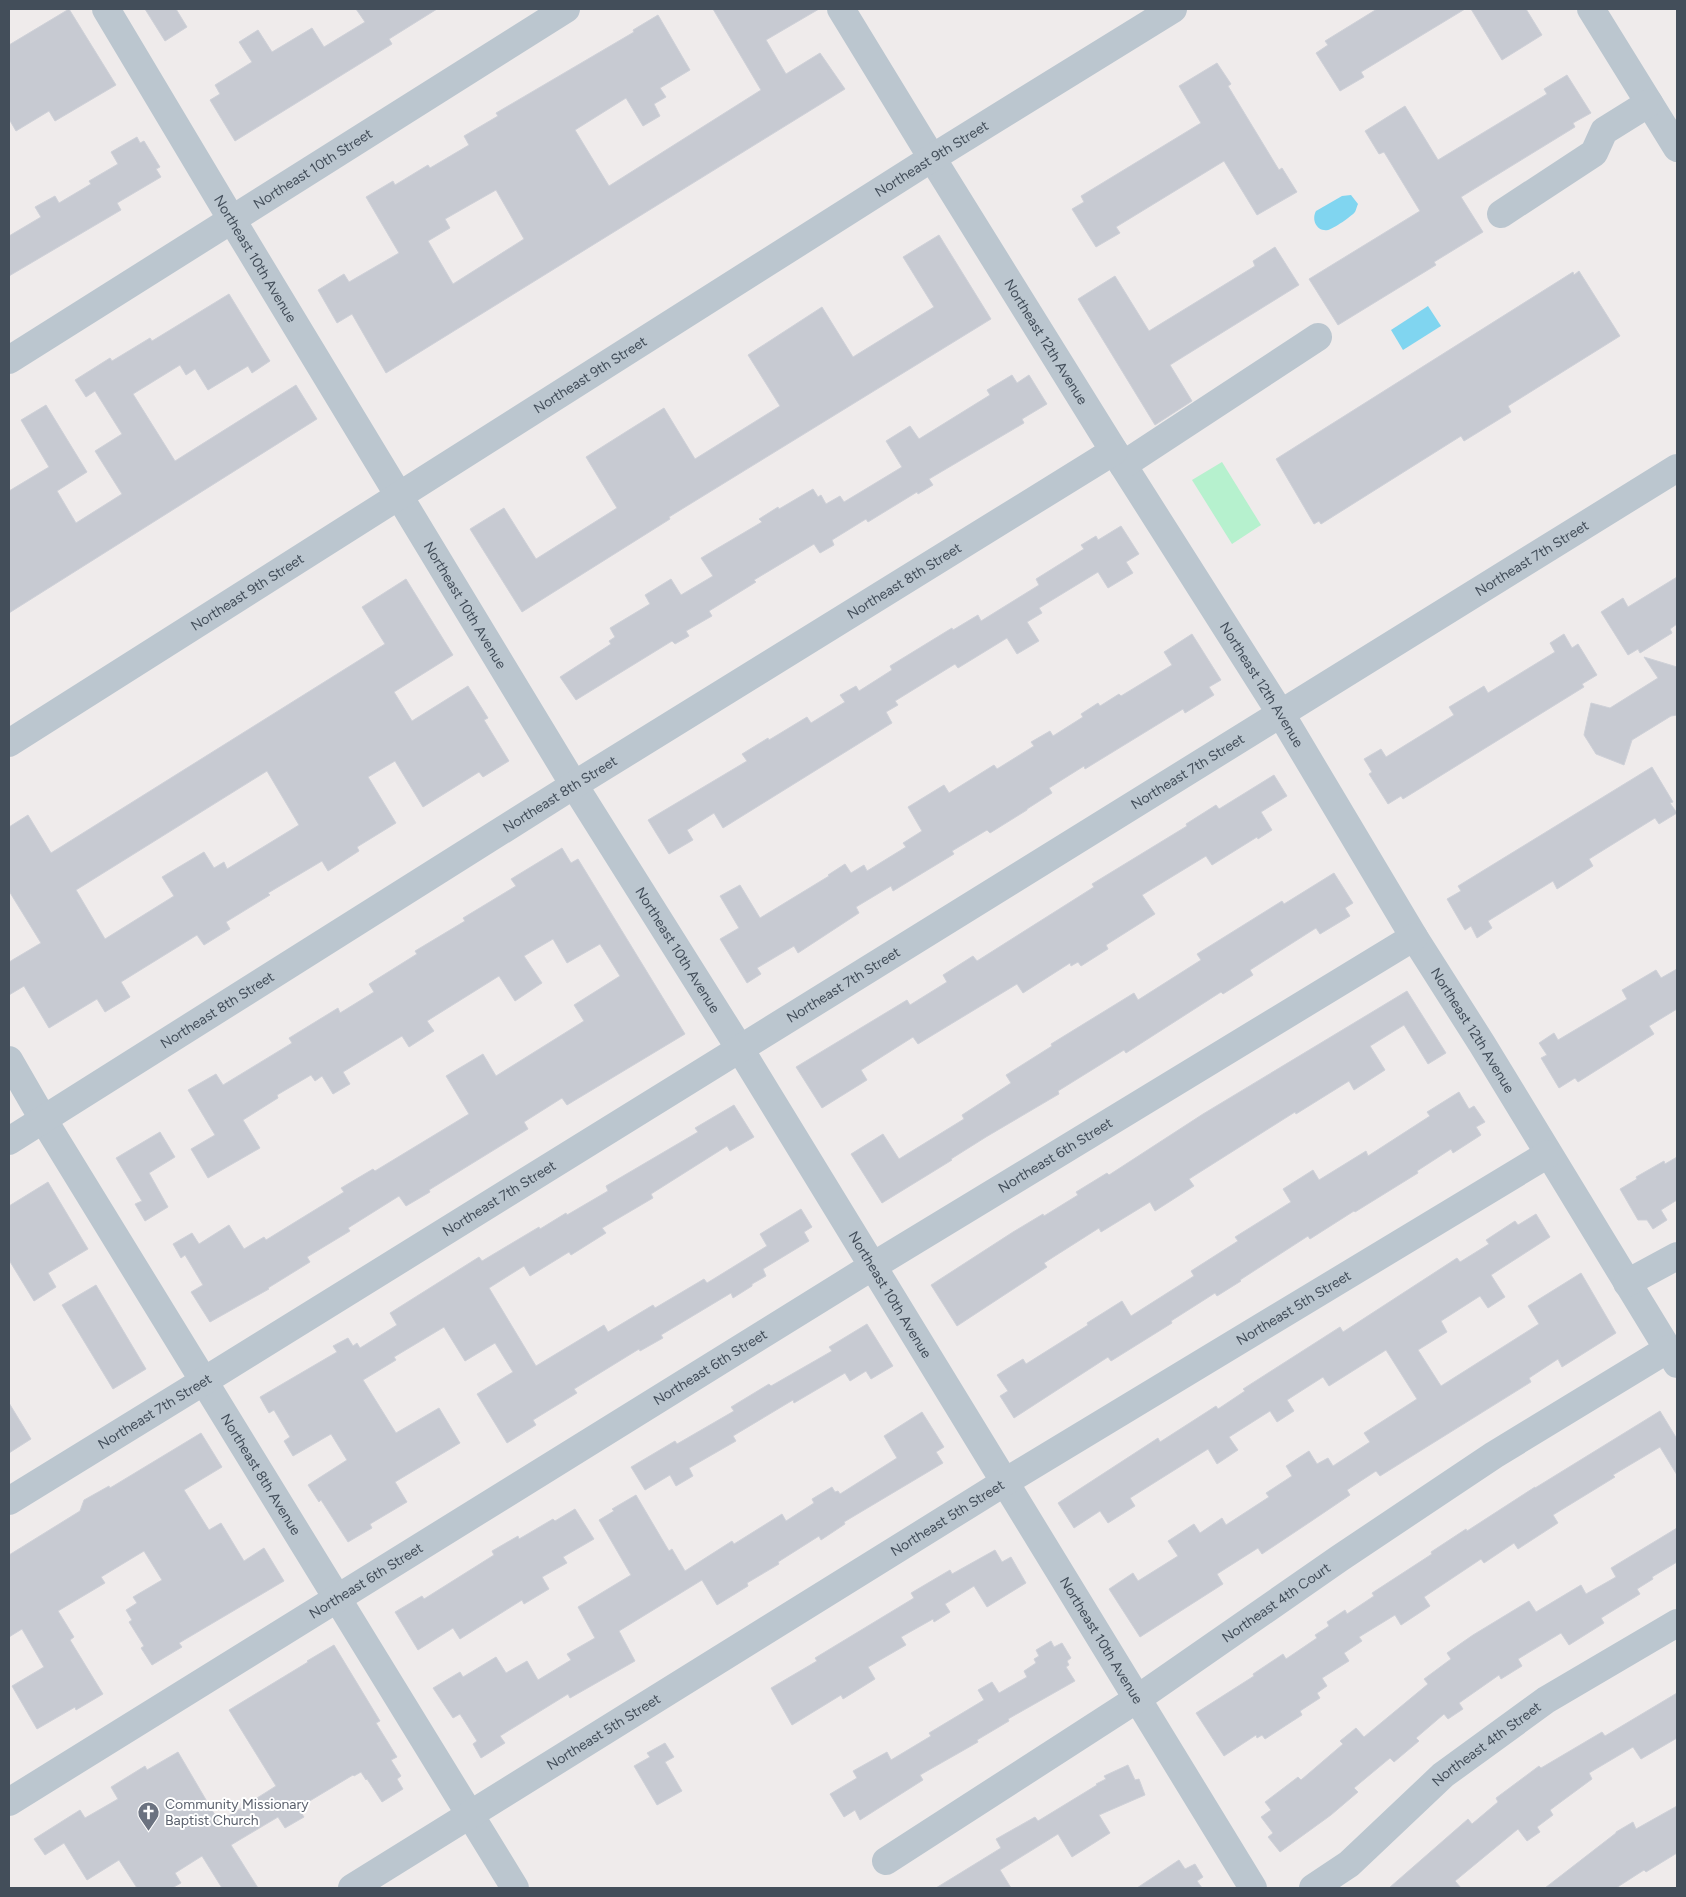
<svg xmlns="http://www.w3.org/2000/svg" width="1686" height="1897" font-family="Figtree,sans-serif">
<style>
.green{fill:#b6f1ce}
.water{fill:#80d5f0}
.building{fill:#c7cad2;stroke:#cfd1d8;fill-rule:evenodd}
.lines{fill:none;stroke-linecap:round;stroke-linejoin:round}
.minor{stroke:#bbc6cf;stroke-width:28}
.labels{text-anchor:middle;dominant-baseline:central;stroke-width:4;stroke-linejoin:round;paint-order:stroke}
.street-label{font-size:14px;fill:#434e5a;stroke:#fff}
.worship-label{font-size:14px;fill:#5b616d;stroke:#fff;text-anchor:start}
</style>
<rect width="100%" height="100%" fill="#efebeb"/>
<polygon class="green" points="1222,462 1261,525 1232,544 1192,480"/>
<g class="water">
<path d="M1351,195L1358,204C1357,206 1356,210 1355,212C1352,216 1333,229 1328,230C1317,232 1311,220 1316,211L1342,196Z"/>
<polygon points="1428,306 1441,326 1403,350 1391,330"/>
</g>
<g class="building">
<polygon points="69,9 116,85 55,121 49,111 16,131 9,119 9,45"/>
<polygon points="145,9 176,9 187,27 165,41"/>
<polygon points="356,9 437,9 389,39 392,44 235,141 210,100 220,94 215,85 252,62 239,42 258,30 272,52 312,28 324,47 365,22"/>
<path d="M713,9H819L766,40L786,74L820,53L845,89L386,373L352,314L337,323L318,290L344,274L349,282L399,253L366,197L393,181L395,185L428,165L430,168L469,145L464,136L498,116L496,113L634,32L633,30L658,15L690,70L660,88L666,97L654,104L660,116L643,126L626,98L575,130L609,186L761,90ZM496,190L524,239L453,284L428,241L450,228L445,219Z"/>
<polygon points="1377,9 1465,9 1361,72 1364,77 1340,91 1316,53 1328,45 1325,41"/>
<polygon points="1471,9 1526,9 1542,35 1502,60"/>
<polygon points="1217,63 1231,84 1228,86 1279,170 1282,168 1297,192 1257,215 1224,161 1116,227 1120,233 1096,247 1072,209 1084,202 1081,196 1201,123 1179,86"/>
<polygon points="1567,75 1591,113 1573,123 1575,127 1461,197 1483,232 1434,262 1436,265 1338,325 1309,279 1420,211 1384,152 1379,154 1365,131 1405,106 1438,160 1547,94 1544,89"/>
<polygon points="137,137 140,143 144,141 160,167 156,169 161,177 117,203 121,210 9,276 9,236 41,217 35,207 55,196 59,203 91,184 89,181 118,164 111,152"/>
<polygon points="939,235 991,319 669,517 670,519 522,612 470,529 504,508 536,559 617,508 586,457 632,428 664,408 695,459 780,406 748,355 822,307 853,357 934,307 903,257"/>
<polygon points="1275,247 1299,285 1170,365 1192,401 1155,425 1078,299 1115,276 1149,331 1255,266 1253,261"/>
<polygon points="1579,271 1620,336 1508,406 1511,412 1464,441 1461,436 1321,524 1319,521 1314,524 1276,459 1573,272 1574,275"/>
<polygon points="229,294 270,361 252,373 248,366 208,390 195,369 186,375 180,365 133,394 175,461 296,385 317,419 9,613 9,491 49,467 21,420 46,405 87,472 57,491 76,523 122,494 95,451 122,434 95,391 86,397 75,380 110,358 112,361 150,338 152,341"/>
<polygon points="1012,375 1017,383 1029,375 1047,404 1022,419 1024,423 929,479 933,485 918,494 917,492 868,522 866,519 832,540 834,545 820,553 814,544 754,580 756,582 709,611 712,616 686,631 689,636 675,644 672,641 576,700 560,677 611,644 609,641 615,637 610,628 650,604 645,595 671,579 681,595 713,576 701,558 762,522 759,519 778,507 779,509 813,489 818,497 821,495 826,504 840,496 844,502 902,467 886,441 910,426 919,439 990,395 987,390"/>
<polygon points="1121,526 1139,554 1126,562 1133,573 1108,588 1098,572 1039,608 1042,613 1027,622 1039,641 1017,654 1007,638 958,668 955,664 895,701 898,705 886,712 892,723 723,828 714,813 687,830 693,840 669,854 648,820 747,761 742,754 768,738 769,740 807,717 811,723 845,702 840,695 856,686 859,691 892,670 890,666 952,628 953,630 978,615 981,621 1039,585 1036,579 1084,549 1081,545 1096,536 1098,540"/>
<polygon points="1677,577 1677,624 1670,629 1672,633 1640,653 1638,649 1628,655 1601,612 1623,598 1628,607"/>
<path d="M406,579L453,655L394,692L412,721L468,686L488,718L484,720L509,761L483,777L479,772L423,807L395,761L368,777L396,823L357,847L359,851L328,871L322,861L268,893L270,895L226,922L230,929L204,945L197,935L121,982L130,997L105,1012L97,999L49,1028L24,986L9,995V962L41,943L9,891V827L28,815L51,853L385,644L362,607ZM267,771L299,825L227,869L224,862L214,868L204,852L162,877L174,896L105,939L76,890Z"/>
<polygon points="1192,634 1221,680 1209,687 1214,695 1185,713 1183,709 1085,769 1084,766 1049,788 1052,793 1027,809 1027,810 990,833 987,830 952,851 954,854 893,891 891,886 856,907 859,913 798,953 794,946 757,968 761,974 747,983 720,939 739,928 720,896 740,885 760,918 829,876 828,875 845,864 851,873 864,865 867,871 906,847 903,843 922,831 908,807 944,785 949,793 994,765 997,769 1034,746 1031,742 1050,731 1053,736 1083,717 1081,714 1098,703 1100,706 1119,694 1121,696 1172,665 1164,652"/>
<polygon points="1564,634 1572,648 1578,644 1597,675 1582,684 1584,687 1403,799 1401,796 1388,804 1369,774 1372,772 1364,759 1381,749 1386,757 1454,715 1449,707 1484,686 1488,693 1555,652 1550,643"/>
<polygon points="1644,657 1677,667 1677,715 1671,716 1632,740 1624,765 1596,754 1584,735 1591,703 1610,708 1658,678"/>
<polygon points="1652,767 1673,802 1670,803 1677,813 1659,824 1655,818 1589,859 1593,866 1557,889 1553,881 1488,921 1492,928 1477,938 1471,926 1465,930 1447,899 1461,891 1458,886"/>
<polygon points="1274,775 1287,796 1261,812 1272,830 1258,839 1257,837 1212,865 1206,856 1142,895 1155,914 1106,945 1108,949 1081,966 1078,962 1071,966 1070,963 1023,993 1017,984 918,1044 913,1037 861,1070 867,1080 822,1108 796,1067 907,1000 910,1005 947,982 943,975 973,956 977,961 1094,887 1092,884 1187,826 1186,824 1216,805 1219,809"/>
<polygon points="562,848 571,863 578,859 685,1034 567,1105 562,1098 524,1122 528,1129 429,1190 430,1192 406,1206 399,1196 348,1228 350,1231 307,1257 310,1262 268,1288 269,1289 210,1322 191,1292 203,1285 185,1255 181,1258 173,1244 192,1233 199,1244 229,1225 244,1249 264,1237 266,1240 344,1192 341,1188 373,1169 375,1171 469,1114 446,1076 483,1054 496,1076 584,1021 574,1005 620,976 600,944 567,963 553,939 524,956 542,983 515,1001 499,976 427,1021 434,1031 409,1047 402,1036 343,1072 350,1084 333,1094 322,1076 315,1081 311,1075 277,1095 278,1098 243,1120 260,1148 208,1178 191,1149 215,1135 188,1090 216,1074 223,1085 292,1043 289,1038 338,1008 340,1013 374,992 369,984 417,954 415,951 465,921 463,918 516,886 511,879"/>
<polygon points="1334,873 1353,903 1345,908 1350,916 1320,934 1316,928 1250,970 1253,975 1223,994 1221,992 1126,1053 1124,1050 1058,1091 1059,1094 986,1137 951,1159 952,1160 882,1203 851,1154 883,1134 899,1159 964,1119 962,1115 1011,1083 1006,1075 1052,1046 1051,1044 1134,993 1138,1000 1201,960 1197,954 1282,901 1284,904"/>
<polygon points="1677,969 1677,1009 1649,1026 1654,1034 1578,1082 1575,1078 1559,1088 1541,1058 1547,1055 1539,1043 1554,1033 1558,1040 1627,999 1622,990 1656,970 1661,978"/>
<polygon points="1407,991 1446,1053 1428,1064 1404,1025 1370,1046 1385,1070 1354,1090 1349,1081 1296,1114 1295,1112 1189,1179 1194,1186 1155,1211 1150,1202 1101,1232 1099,1228 1044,1263 1047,1267 957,1326 931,1285 1013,1232 1043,1214 1044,1216 1078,1195 1076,1192 1107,1173 1109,1175 1203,1114"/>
<polygon points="1459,1092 1469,1109 1474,1106 1485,1122 1476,1127 1481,1135 1453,1153 1451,1149 1417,1171 1418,1173 1355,1212 1354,1211 1310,1239 1308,1236 1240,1280 1241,1281 1217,1296 1215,1293 1171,1321 1172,1323 1111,1361 1108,1357 1014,1418 1000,1396 1008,1391 997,1375 1023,1359 1026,1364 1088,1325 1087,1323 1122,1301 1131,1316 1194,1276 1191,1271 1238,1241 1235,1237 1291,1202 1283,1189 1313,1170 1319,1180 1366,1151 1368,1156 1430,1116 1427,1112"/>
<polygon points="734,1105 754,1137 730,1151 727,1146 651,1194 653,1198 602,1228 606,1233 571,1255 569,1252 530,1276 524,1266 489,1288 536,1366 604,1325 608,1332 653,1305 655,1308 704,1279 707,1283 767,1246 760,1234 801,1209 812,1227 804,1232 809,1241 763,1269 766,1276 752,1284 752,1286 733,1298 731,1293 661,1335 663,1338 640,1351 639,1349 574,1389 577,1393 533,1420 536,1425 507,1443 477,1394 513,1372 495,1343 465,1361 444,1327 394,1357 396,1360 363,1380 396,1433 439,1408 460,1443 395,1482 407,1502 370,1524 372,1528 348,1542 321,1500 319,1502 308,1485 347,1460 331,1434 293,1456 284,1441 290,1437 274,1410 269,1413 260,1397 337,1352 333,1346 348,1338 353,1346 357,1343 360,1348 397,1325 390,1313 479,1257 482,1261 539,1227 540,1229 566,1213 567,1215 608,1191 606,1186 698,1132 695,1128"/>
<polygon points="160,1132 175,1157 149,1173 168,1207 145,1221 135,1204 142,1201 116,1158"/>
<polygon points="1677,1157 1677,1200 1661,1210 1667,1220 1653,1229 1647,1220 1638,1220 1620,1189 1637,1179 1636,1177 1664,1161 1665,1164"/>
<polygon points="48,1182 88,1249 48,1273 56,1287 34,1301 9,1260 9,1206"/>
<polygon points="1536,1214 1550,1237 1491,1275 1505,1297 1488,1308 1480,1296 1441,1321 1447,1332 1418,1350 1441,1386 1539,1324 1528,1306 1581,1273 1616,1333 1562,1367 1558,1359 1529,1378 1531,1382 1380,1476 1376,1471 1347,1490 1350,1495 1310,1522 1262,1554 1258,1548 1217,1574 1223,1584 1140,1637 1109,1589 1133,1573 1138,1581 1178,1556 1168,1541 1194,1524 1200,1533 1222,1518 1226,1525 1269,1497 1266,1493 1292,1476 1286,1466 1309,1451 1317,1464 1328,1458 1333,1466 1370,1442 1364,1433 1417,1399 1386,1350 1329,1386 1323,1377 1287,1400 1294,1411 1277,1422 1270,1411 1229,1437 1238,1450 1217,1464 1208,1449 1130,1498 1135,1506 1108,1523 1100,1511 1074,1528 1058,1503 1158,1438 1160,1442 1216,1406 1218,1409 1245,1391 1243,1389 1340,1327 1343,1332 1457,1258 1460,1262 1489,1244 1486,1240 1515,1221 1518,1225"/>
<polygon points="96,1285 146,1369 113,1389 62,1305"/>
<polygon points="867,1324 893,1366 871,1379 866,1371 850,1381 845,1373 794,1403 793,1400 733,1436 736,1441 689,1468 693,1476 676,1486 670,1475 645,1490 631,1467 675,1441 677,1444 734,1411 731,1407 769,1384 771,1386 832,1351 829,1347"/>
<polygon points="9,1403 31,1439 9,1453"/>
<polygon points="1660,1411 1677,1439 1677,1475 1660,1447 1613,1475 1615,1477 1553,1515 1558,1523 1518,1549 1514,1543 1484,1563 1481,1559 1424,1597 1430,1606 1401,1625 1395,1615 1359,1637 1362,1641 1344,1653 1349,1661 1322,1678 1327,1686 1317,1693 1320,1698 1300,1711 1302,1715 1265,1739 1262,1735 1257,1738 1256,1735 1224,1756 1196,1713 1254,1676 1253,1674 1283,1654 1286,1659 1317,1638 1315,1635 1329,1626 1327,1622 1345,1610 1347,1614 1374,1596 1372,1593 1432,1554 1431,1552 1466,1529 1467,1531 1535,1487 1535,1488"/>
<polygon points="922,1412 944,1447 936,1452 943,1463 844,1522 845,1524 821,1540 819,1536 778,1562 779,1564 747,1583 748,1586 717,1605 702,1580 619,1631 635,1661 570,1698 568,1694 500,1736 505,1743 481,1758 473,1744 477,1741 460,1714 453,1718 433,1688 460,1672 463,1677 496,1657 506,1673 527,1661 538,1680 571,1660 567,1654 595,1638 578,1607 631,1575 599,1520 614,1511 612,1509 636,1495 669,1551 672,1549 685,1571 732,1541 734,1544 782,1514 786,1521 814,1503 812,1499 832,1487 835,1492 838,1491 840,1494 897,1458 884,1436"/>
<polygon points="201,1433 222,1467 184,1490 209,1530 221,1523 244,1561 264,1548 284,1581 179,1643 182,1647 152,1665 141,1648 144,1646 129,1622 132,1620 126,1610 137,1603 133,1597 162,1580 144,1551 101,1577 105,1583 58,1611 74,1637 70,1640 103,1694 76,1710 75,1707 37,1729 12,1686 44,1667 22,1629 9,1637 9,1555 80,1511 84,1500 109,1486 110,1488"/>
<polygon points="575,1509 594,1539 563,1557 567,1563 542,1577 549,1589 524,1604 522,1600 460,1639 453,1628 418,1650 395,1612 422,1596 424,1599 494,1555 492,1551 518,1536 519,1539 553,1519 555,1521"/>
<polygon points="1677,1528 1677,1562 1652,1577 1653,1579 1637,1589 1640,1594 1601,1618 1604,1623 1569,1645 1561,1633 1518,1659 1522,1666 1501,1679 1499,1675 1459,1703 1463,1709 1448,1719 1444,1714 1416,1738 1419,1741 1394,1762 1390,1758 1354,1788 1358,1792 1331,1815 1280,1852 1268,1837 1273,1833 1261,1817 1271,1810 1265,1802 1298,1777 1301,1780 1343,1744 1340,1741 1356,1728 1364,1737 1428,1684 1424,1679 1451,1659 1447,1653 1473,1635 1529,1601 1536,1612 1581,1585 1586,1594 1616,1577 1611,1568"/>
<polygon points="995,1550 1002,1562 1011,1557 1026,1583 987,1607 974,1586 945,1604 950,1612 934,1622 933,1619 901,1637 906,1645 868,1667 875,1679 843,1699 841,1695 792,1725 771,1688 817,1661 815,1658 914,1598 911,1593 950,1570 952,1574"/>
<polygon points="1051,1641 1054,1647 1062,1643 1071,1658 1067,1661 1069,1665 1066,1667 1075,1681 1008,1719 1009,1721 977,1740 978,1742 920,1775 923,1780 860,1820 855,1810 844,1817 830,1794 857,1778 853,1771 887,1752 891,1760 931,1736 929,1733 984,1700 978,1690 992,1682 999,1693 1027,1677 1024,1671 1036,1663 1034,1659 1039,1656 1036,1650"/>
<polygon points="334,1645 380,1721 376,1723 397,1757 391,1760 401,1776 397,1779 403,1789 382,1802 367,1779 366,1780 361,1772 354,1776 353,1775 298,1808 304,1817 285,1828 278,1817 231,1845 258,1888 222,1888 202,1856 175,1873 181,1883 172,1888 137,1888 119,1860 87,1880 64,1843 45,1855 34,1839 80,1810 85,1818 118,1799 111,1787 145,1766 147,1770 178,1752 219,1822 276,1786 229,1710 308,1662 307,1661"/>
<polygon points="1677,1693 1677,1738 1641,1759 1633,1747 1589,1773 1592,1779 1550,1810 1553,1815 1537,1827 1540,1832 1527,1841 1518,1829 1455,1881 1461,1888 1389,1888 1468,1819 1472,1824 1498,1802 1496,1798 1539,1766 1541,1768 1602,1732 1605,1736"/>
<polygon points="665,1743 674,1757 665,1762 682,1791 657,1805 634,1766 650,1757 647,1753"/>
<polygon points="1128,1765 1135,1780 1139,1779 1145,1795 1099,1815 1110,1833 1072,1857 1058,1834 1000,1870 1011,1888 936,1888 1001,1848 996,1839 1035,1817 1038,1821 1097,1785 1096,1784 1106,1779 1104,1776"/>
<polygon points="1677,1806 1677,1853 1646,1872 1644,1870 1616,1888 1545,1888 1616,1833 1616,1832 1633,1822 1636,1829"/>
<polygon points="1179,1860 1185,1869 1195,1864 1203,1877 1197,1881 1202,1888 1137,1888"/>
</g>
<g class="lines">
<g class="minor">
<path id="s1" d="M106,9L232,220L574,785L740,1049L1253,1888"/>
<path id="s2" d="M841,9L932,158L1114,451L1281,714L1414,937L1482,1044L1677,1364"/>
<polyline points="1591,9 1677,148"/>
<polyline points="1501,214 1594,153 1604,131 1649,103"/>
<path id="s3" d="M9,360L566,9"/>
<polyline points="1123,465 1318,337"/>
<path id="s4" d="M9,743L932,158L1173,9"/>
<path id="s5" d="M9,1060L43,1119L515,1888"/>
<path id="s6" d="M9,1141L574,785L1114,451"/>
<polyline points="1627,1283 1677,1256"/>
<path id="s7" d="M9,1501L204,1381L1677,468"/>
<path id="s8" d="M9,1802L873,1266L1414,937"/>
<path id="s9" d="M886,1861L1137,1699L1340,1558L1494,1455L1668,1349"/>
<path id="s10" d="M352,1888L1005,1482L1548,1154"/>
<path id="s11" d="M1313,1888L1349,1864L1443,1775L1546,1700L1677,1623"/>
</g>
</g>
<defs>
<symbol id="church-pin" viewBox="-11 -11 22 30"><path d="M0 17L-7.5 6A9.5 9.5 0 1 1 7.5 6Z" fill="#6b7280" stroke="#fff"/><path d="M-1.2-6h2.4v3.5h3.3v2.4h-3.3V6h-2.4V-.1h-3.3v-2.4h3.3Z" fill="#fff"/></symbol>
</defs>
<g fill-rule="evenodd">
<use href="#church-pin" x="136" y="1800" width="25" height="34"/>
</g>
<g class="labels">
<g class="street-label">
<text stroke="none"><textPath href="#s4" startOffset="1092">Northeast 9th Street</textPath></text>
<text stroke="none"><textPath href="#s3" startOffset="359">Northeast 10th Street</textPath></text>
<text stroke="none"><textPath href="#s1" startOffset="291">Northeast 10th Avenue</textPath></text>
<text stroke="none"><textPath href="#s2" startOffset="391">Northeast 12th Avenue</textPath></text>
<text stroke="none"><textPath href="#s4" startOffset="688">Northeast 9th Street</textPath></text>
<text stroke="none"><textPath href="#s7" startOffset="1791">Northeast 7th Street</textPath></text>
<text stroke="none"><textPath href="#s6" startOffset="1056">Northeast 8th Street</textPath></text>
<text stroke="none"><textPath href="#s4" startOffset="282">Northeast 9th Street</textPath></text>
<text stroke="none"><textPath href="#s1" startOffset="696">Northeast 10th Avenue</textPath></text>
<text stroke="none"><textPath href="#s2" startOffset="796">Northeast 12th Avenue</textPath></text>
<text stroke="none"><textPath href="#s7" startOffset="1386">Northeast 7th Street</textPath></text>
<text stroke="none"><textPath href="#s6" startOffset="651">Northeast 8th Street</textPath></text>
<text stroke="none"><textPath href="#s1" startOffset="1101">Northeast 10th Avenue</textPath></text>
<text stroke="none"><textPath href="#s7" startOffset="981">Northeast 7th Street</textPath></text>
<text stroke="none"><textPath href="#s6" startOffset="246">Northeast 8th Street</textPath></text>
<text stroke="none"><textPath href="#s2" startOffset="1201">Northeast 12th Avenue</textPath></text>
<text stroke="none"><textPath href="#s8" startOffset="1230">Northeast 6th Street</textPath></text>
<text stroke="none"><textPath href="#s7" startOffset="576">Northeast 7th Street</textPath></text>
<text stroke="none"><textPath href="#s1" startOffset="1506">Northeast 10th Avenue</textPath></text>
<text stroke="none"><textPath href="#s10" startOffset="1106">Northeast 5th Street</textPath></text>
<text stroke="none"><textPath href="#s8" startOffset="825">Northeast 6th Street</textPath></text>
<text stroke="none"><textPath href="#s7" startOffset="171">Northeast 7th Street</textPath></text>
<text stroke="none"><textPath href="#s5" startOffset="485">Northeast 8th Avenue</textPath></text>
<text stroke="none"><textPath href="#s10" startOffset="701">Northeast 5th Street</textPath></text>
<text stroke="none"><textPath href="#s8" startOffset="420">Northeast 6th Street</textPath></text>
<text stroke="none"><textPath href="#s9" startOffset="468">Northeast 4th Court</textPath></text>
<text stroke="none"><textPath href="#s1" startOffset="1911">Northeast 10th Avenue</textPath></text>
<text stroke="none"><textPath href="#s10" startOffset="296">Northeast 5th Street</textPath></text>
<text stroke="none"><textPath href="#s11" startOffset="226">Northeast 4th Street</textPath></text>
</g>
<g class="worship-label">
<text x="165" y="1804">Community Missionary<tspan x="165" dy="16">Baptist Church</tspan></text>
</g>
</g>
<rect width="1686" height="1897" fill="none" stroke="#434e5a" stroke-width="20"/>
</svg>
